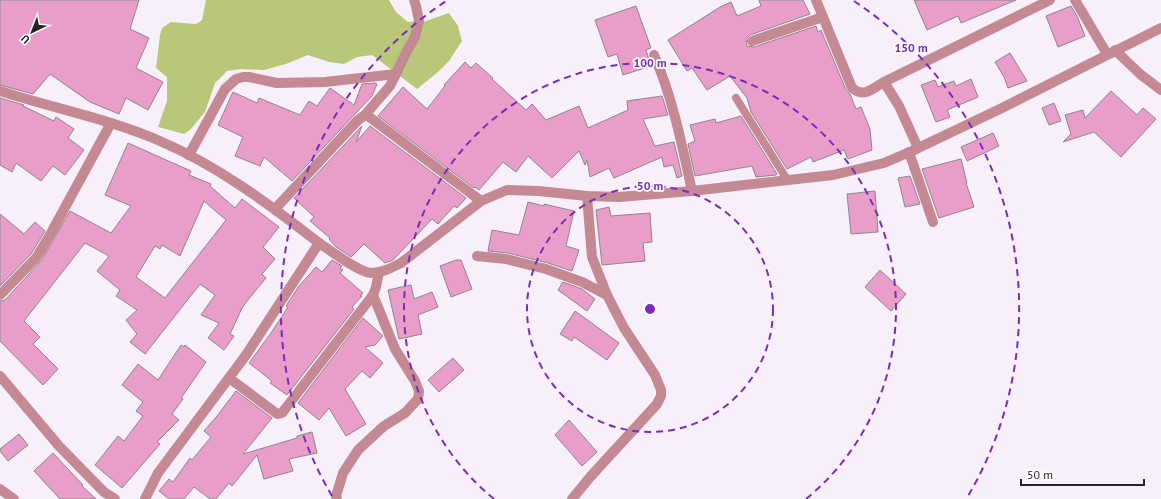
<svg xmlns="http://www.w3.org/2000/svg" width="1161" height="499" font-family="'PT Sans',sans-serif">
<style>
.forest{fill:#b9c778}
.building{fill:#e99eca;stroke:#90848a;fill-rule:evenodd}
.lines{fill:none;stroke-linecap:round;stroke-linejoin:round}
.service{stroke:#c48993;stroke-width:8}
.minor{stroke:#c48993;stroke-width:10}
.tertiary{stroke:#c48993;stroke-width:10}
.ring{fill:none;stroke:#7b2cbf;stroke-width:2;stroke-dasharray:7 5}
.centre{fill:#7b2cbf;stroke:#fff;stroke-width:2}
.ring-label{font-size:12px;text-anchor:middle;font-weight:bold;fill:#7b2cbf;stroke:#fff;stroke-width:3.5;stroke-linejoin:round;paint-order:stroke}
</style>
<rect width="100%" height="100%" fill="#f7f0fb"/>
<polygon class="forest" points="206,0 389,0 396,12 408,22 419,21 423,22 449,13 458,26 462,41 449,61 438,72 417,89 372,55 357,57 344,64 329,62 308,55 286,64 264,70 241,69 227,71 215,83 205,112 190,130 184,134 158,127 167,101 167,77 156,68 160,35 162,28 171,22 196,24 202,20"/>
<g class="building">
<polygon points="0,0 139,0 130,29 149,38 136,68 163,82 148,110 126,98 119,114 90,102 50,74 33,94 0,85"/>
<polygon points="759,0 803,0 810,14 750,35 746,39 747,46 754,47 816,26 818,32 821,30 846,90 850,94 856,109 861,107 870,129 872,150 848,159 844,150 813,162 811,157 787,169 751,112 747,98 730,76 707,90 692,68 687,71 668,40 720,7 731,2 737,16 761,6"/>
<polygon points="914,0 1016,0 961,23 958,16 927,30"/>
<polygon points="636,6 651,48 646,50 651,66 623,75 617,54 608,57 595,20"/>
<polygon points="1071,6 1077,16 1085,36 1058,47 1046,16"/>
<polygon points="1010,53 1027,81 1008,88 1004,77 995,62"/>
<polygon points="465,62 471,68 476,63 493,78 492,79 526,110 532,104 546,120 579,106 588,128 628,110 627,101 662,96 668,115 643,119 655,146 674,142 682,176 677,178 673,165 664,167 662,157 614,178 609,168 590,177 587,160 585,165 579,151 552,178 528,156 516,172 503,162 479,190 475,187 474,188 378,116 403,87 427,109 445,86 444,85"/>
<polygon points="971,79 978,97 947,110 950,117 936,122 921,85 935,80 938,87 954,81 956,86"/>
<polygon points="375,83 377,84 372,96 292,181 264,157 260,166 235,156 243,137 218,125 233,92 257,103 259,98 300,115 309,101 317,106 330,88 354,105 362,84"/>
<polygon points="1111,91 1137,115 1143,108 1156,119 1121,157 1094,132 1063,142 1071,134 1065,115 1083,110 1085,118"/>
<polygon points="0,98 24,105 23,106 54,121 56,117 74,129 68,138 84,150 65,175 53,166 41,181 16,163 12,172 0,165"/>
<polygon points="1054,103 1061,121 1049,125 1042,108"/>
<polygon points="741,116 777,174 776,175 756,177 752,166 695,176 688,144 695,141 690,125 715,119 716,123"/>
<polygon points="362,126 356,142 370,126 466,198 457,208 454,206 438,224 432,219 393,260 385,263 364,244 351,257 336,247 329,239 330,238 310,221 314,217 294,198"/>
<polygon points="993,133 999,146 967,161 961,147"/>
<path d="M128,143L191,171L189,175L211,184L210,186L235,208L242,199L279,227L263,247L275,259L262,274L266,278L247,301L242,308L230,334L234,336L224,350L208,338L219,323L201,315L215,295L200,284L145,354L130,342L137,334L126,320L137,310L116,296L120,290L97,271L109,256L85,243L24,321L40,337L33,344L58,369L43,385L0,341V301L5,300L41,261L70,211L111,233L131,206L105,195ZM204,201L226,220L165,298L136,277L155,246L160,249L162,245L180,256Z"/>
<polygon points="961,159 967,183 966,183 974,207 939,218 922,169"/>
<polygon points="910,176 920,204 905,207 898,178"/>
<polygon points="875,191 878,232 851,234 847,194"/>
<polygon points="528,202 544,206 544,204 574,211 566,246 579,250 572,271 548,263 508,253 488,251 492,230 519,235"/>
<polygon points="609,207 611,216 650,213 652,242 643,243 645,261 602,265 596,210"/>
<polygon points="0,214 24,234 35,222 45,231 31,254 0,286"/>
<polygon points="332,260 342,266 340,268 343,270 340,273 363,293 360,296 362,296 352,307 354,309 287,395 270,383 272,381 249,363 271,333 288,307 286,306 299,286 316,267 322,272"/>
<polygon points="456,260 461,260 472,289 451,297 440,266"/>
<polygon points="880,270 906,294 891,311 865,287"/>
<polygon points="563,282 582,289 595,299 587,311 558,290"/>
<polygon points="411,285 414,299 432,292 438,307 418,315 422,334 399,339 388,290"/>
<polygon points="575,311 619,343 607,360 574,337 572,341 560,334"/>
<polygon points="363,318 382,335 383,336 375,345 365,347 383,363 370,378 362,371 345,389 366,424 346,436 329,408 319,420 298,403"/>
<polygon points="181,345 184,347 185,345 206,362 181,398 183,399 172,414 179,420 157,442 160,444 122,488 95,465 118,436 124,441 143,416 136,411 143,402 122,385 138,364 158,380"/>
<polygon points="453,358 464,370 439,392 428,380"/>
<polygon points="236,391 272,418 243,454 297,438 297,436 312,432 317,453 289,459 293,471 264,479 257,455 232,486 229,483 216,499 210,499 194,487 184,499 169,499 159,491 169,479 173,482 190,458 192,460 211,437 204,431 217,416"/>
<polygon points="569,420 597,452 582,466 555,435"/>
<polygon points="19,434 28,445 8,461 0,451 0,449"/>
<polygon points="53,453 83,485 82,486 96,499 60,499 34,471"/>
</g>
<g class="lines">
<polyline class="service" points="736,98 788,181"/>
<g class="minor">
<polyline points="816,0 823,17"/>
<polyline points="1075,0 1107,54"/>
<path d="M752,41L823,17L852,88C864,98 872,89 884,82L899,106L918,148"/>
<polyline points="1115,50 1140,74 1161,90"/>
<path d="M654,55C673,99 682,145 692,191"/>
<polyline points="884,82 1050,0"/>
<polyline points="364,116 390,86 407,51 415,37 419,21 416,6 414,0"/>
<polyline points="909,152 933,222"/>
<polyline points="189,155 225,89 236,79 243,77 249,77 277,83 325,82 396,74"/>
<polyline points="275,209 358,120 364,116 368,116 481,201"/>
<polyline points="477,256 506,259 546,269 582,282 607,295"/>
<polyline points="0,295 36,258 51,233 111,123"/>
<polyline points="0,376 59,446 104,492 115,499"/>
<polyline points="229,378 276,413 278,414 282,413 373,295 376,287 379,272"/>
<polyline points="0,489 14,499"/>
<polyline points="337,499 336,496 343,473 358,450 384,426 405,413 418,399 419,391 415,381 395,349 373,295"/>
<polyline points="572,499 591,476 657,404 661,396 661,390 655,375 624,328 607,295 592,257 587,196"/>
</g>
<g class="tertiary">
<path d="M0,91C53,108 109,119 160,141C218,166 269,204 319,243"/>
<path d="M145,499L158,473L246,355L319,243C330,250 358,272 371,273C382,273 391,268 401,263L481,201L507,190L539,191L587,196L619,197L692,191L833,175L884,163L912,151L1002,108L1161,28"/>
</g>
</g>
<g class="ring">
<circle cx="650" cy="309" r="123"/>
<path d="M494 499A246 246 0 1 1 806 499"/>
<path d="M332 496A369 369 0 0 1 446 1M854 1A369 369 0 0 1 968 496"/>
</g>
<circle cx="650" cy="309" r="6" class="centre"/>
<g class="ring-label">
<text x="911" y="52">150 m</text>
<text x="650" y="67">100 m</text>
<text x="650" y="190">50 m</text>
</g>
<g transform="translate(32 32) rotate(223)" stroke="#ffffff" stroke-width="3" paint-order="stroke">
<path d="M0-3L7 15L0 10L-7 15Z" fill="#272428"/>
<text y="-6" font-size="11" font-weight="bold" text-anchor="middle" fill="#272428">U</text>
</g>
<path d="M1021 479v6h123v-6" fill="none" stroke="#272428" stroke-width="2"/>
<text x="1027" y="479" font-size="12" fill="#272428" stroke="#ffffff" stroke-width="3" paint-order="stroke">50 m</text>
</svg>
